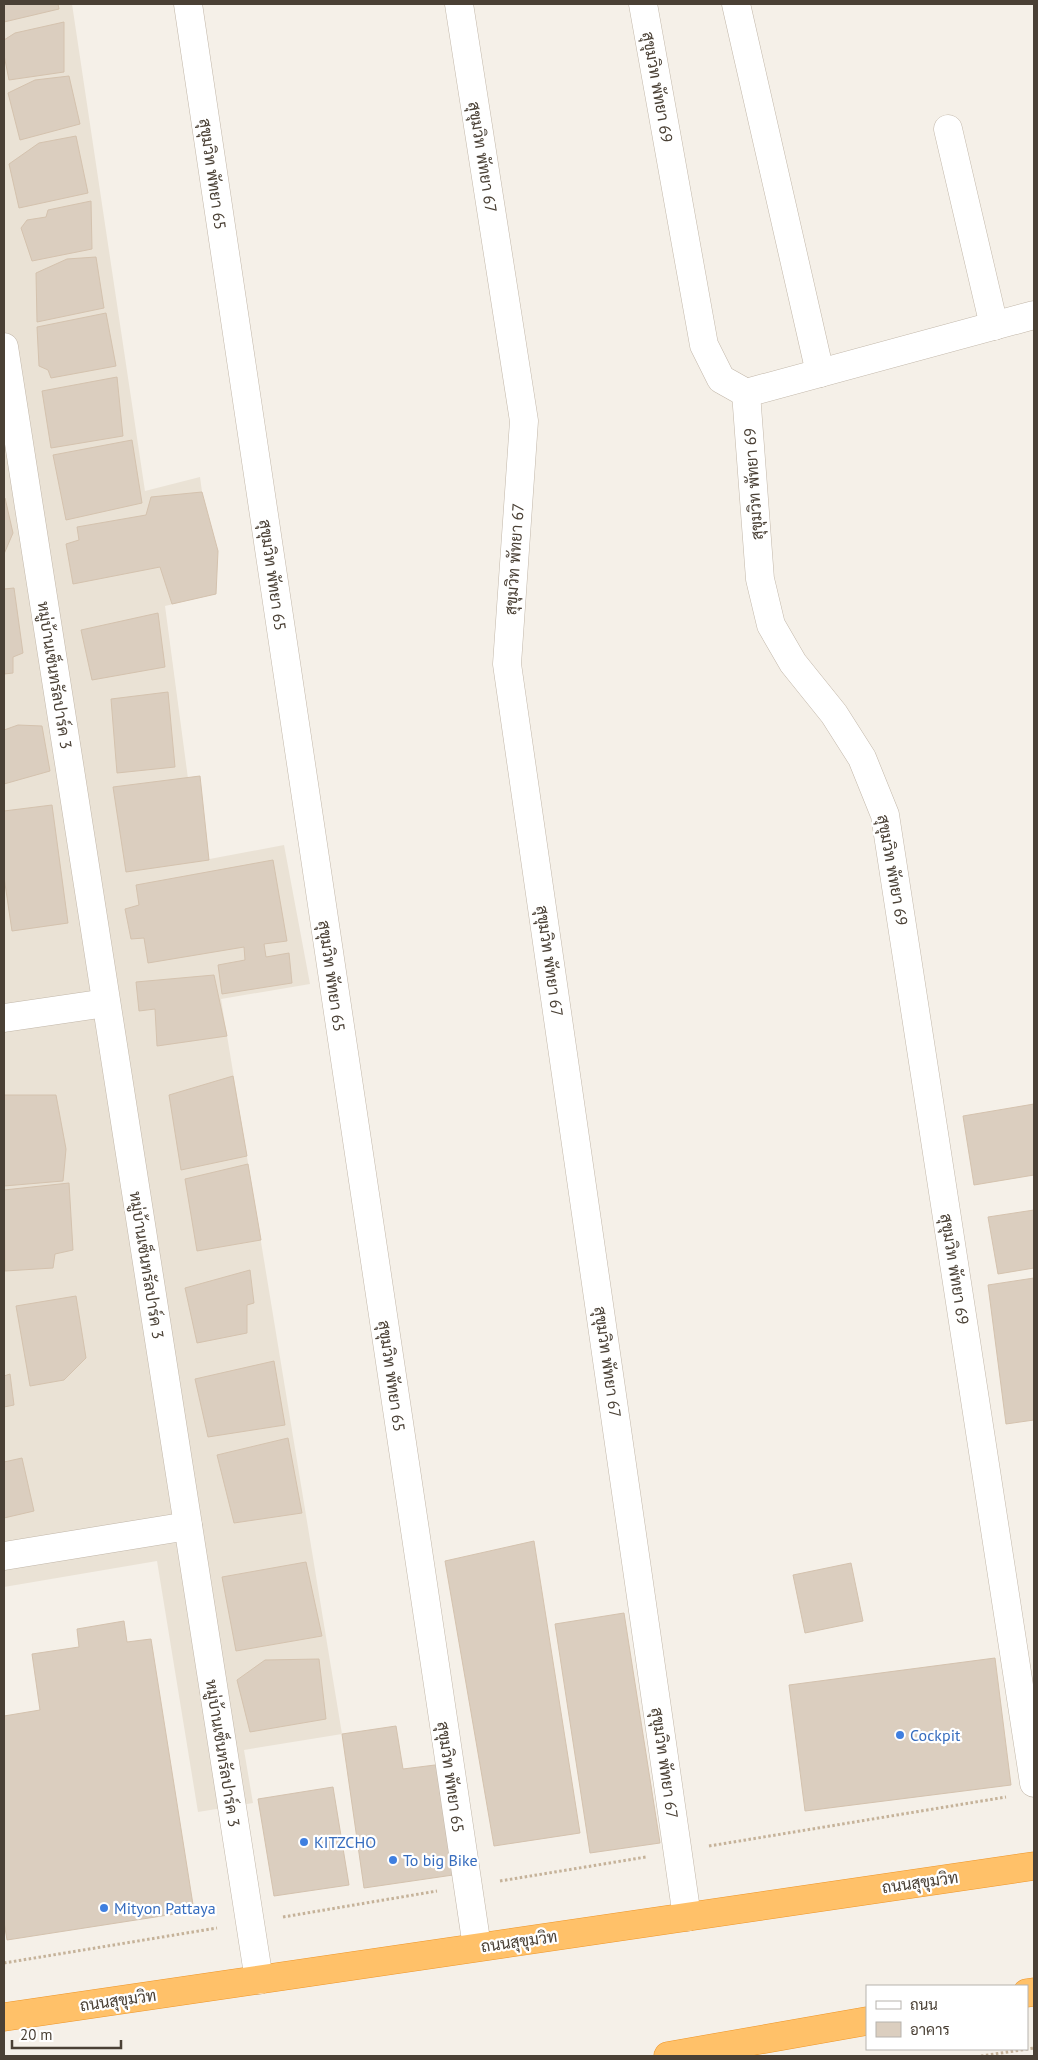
<svg xmlns="http://www.w3.org/2000/svg" width="1038" height="2060" font-family="'PT Sans',Sarabun,sans-serif">
<style>
.residential{fill:#eae2d5}
.building{fill:#dbcebf;stroke:#d4c2ae}
.lines{fill:none;stroke-linecap:round;stroke-linejoin:round}
.minor-casing{stroke:#c2b7a9;stroke-width:29}
.highway-casing{stroke:#ee9629;stroke-width:29}
.path{stroke:#c5b299;stroke-width:3;stroke-dasharray:2.5 2.5;stroke-linecap:butt}
.minor{stroke:#fff;stroke-width:28}
.highway{stroke:#ffc169;stroke-width:28}
.shop-dot{fill:#3f7fe0;stroke:#fff;stroke-width:2}
.labels{text-anchor:middle;dominant-baseline:central;stroke-width:4.5;stroke-linejoin:round;paint-order:stroke}
.street-label{font-size:16px;fill:#4a4035;stroke:#fff}
.shop-label{font-size:16px;fill:#366cbe;stroke:#fff;text-anchor:start}
</style>
<rect width="100%" height="100%" fill="#f5f0e8"/>
<polygon class="residential" points="4,4 72,4 145,491 200,477 216,594 165,606 199,861 284,845 310,984 221,999 342,1734 244,1750 253,1803 198,1812 157,1561 4,1587"/>
<g class="building">
<polygon points="4,4 58,4 59,9 4,22"/>
<polygon points="64,22 64,72 9,80 4,55 4,40 15,33"/>
<polygon points="69,76 80,124 20,140 8,93 35,80"/>
<polygon points="76,136 88,193 19,208 9,164 39,143"/>
<polygon points="91,201 92,249 32,261 21,228 27,220 46,217 48,210"/>
<polygon points="96,257 104,308 37,322 36,273 67,259"/>
<polygon points="106,313 116,366 51,378 48,370 39,366 37,327"/>
<polygon points="117,377 123,436 51,448 42,391"/>
<polygon points="132,440 142,503 66,520 53,455"/>
<polygon points="202,492 218,551 216,594 172,604 160,567 73,584 66,544 79,540 77,527 146,515 151,497"/>
<polygon points="4,498 5,498 13,533 4,554"/>
<polygon points="14,588 23,653 13,657 13,673 4,674 4,589"/>
<polygon points="158,613 165,667 92,680 81,630"/>
<polygon points="168,692 175,767 117,773 111,699"/>
<polygon points="18,725 42,726 50,771 4,784 4,730"/>
<polygon points="200,776 209,860 126,872 113,787"/>
<polygon points="52,805 68,923 12,931 4,877 4,811"/>
<polygon points="273,860 287,941 264,944 266,957 289,953 292,983 222,994 218,965 245,960 244,947 148,963 144,938 131,939 125,909 139,905 136,885"/>
<polygon points="214,975 227,1036 157,1046 155,1009 139,1011 136,982"/>
<polygon points="233,1076 247,1156 181,1170 169,1095"/>
<polygon points="4,1095 56,1095 66,1149 63,1181 4,1186"/>
<polygon points="1034,1104 1034,1175 974,1185 963,1116"/>
<polygon points="248,1164 261,1240 197,1251 185,1179"/>
<polygon points="69,1183 73,1250 55,1254 53,1268 5,1271 4,1190"/>
<polygon points="1034,1210 1034,1268 998,1274 988,1217"/>
<polygon points="250,1270 254,1303 247,1305 247,1333 197,1343 185,1288"/>
<polygon points="1034,1278 1034,1420 1006,1424 988,1285"/>
<polygon points="76,1296 86,1358 64,1380 30,1386 16,1306"/>
<polygon points="274,1361 285,1425 208,1437 195,1379"/>
<polygon points="10,1374 14,1405 4,1407 4,1376"/>
<polygon points="288,1438 302,1513 234,1523 217,1455"/>
<polygon points="22,1458 34,1511 4,1518 4,1462"/>
<polygon points="534,1541 580,1833 494,1846 445,1561"/>
<polygon points="306,1562 322,1636 236,1651 222,1577"/>
<polygon points="851,1563 863,1621 805,1633 793,1575"/>
<polygon points="624,1613 660,1843 590,1853 555,1624"/>
<polygon points="124,1621 127,1642 151,1639 194,1911 7,1940 4,1922 4,1716 40,1710 32,1654 79,1647 77,1629"/>
<polygon points="995,1658 1011,1785 805,1811 789,1685"/>
<polygon points="319,1659 326,1719 250,1732 237,1680 265,1660"/>
<polygon points="396,1726 403,1769 443,1764 460,1874 364,1888 342,1734"/>
<polygon points="333,1787 349,1885 274,1896 258,1799"/>
</g>
<g class="lines">
<defs>
<g id="minor">
<polyline points="188,4 477,1947"/>
<polyline points="459,4 524,421 507,664 687,1917"/>
<polyline points="643,4 704,345 721,379 746,393"/>
<polyline points="736,4 820,373"/>
<polyline points="948,129 994,326"/>
<polyline points="4,347 259,1980"/>
<polyline points="746,393 760,579 771,625 793,663 834,714 862,758 885,815 1034,1783"/>
<polyline points="746,393 1034,315"/>
<polyline points="4,1018 106,1003"/>
<polyline points="4,1556 188,1526"/>
</g>
<g id="highway">
<polyline points="1027,1993 1034,1992"/>
<polyline points="4,2017 1034,1866"/>
<polyline points="668,2056 867,2021"/>
</g>
</defs>
<use href="#minor" class="minor-casing"/>
<use href="#highway" class="highway-casing"/>
<g class="path">
<polyline points="709,1846 1006,1797"/>
<polyline points="500,1881 646,1857"/>
<polyline points="283,1917 437,1891"/>
<polyline points="4,1963 217,1928"/>
<polyline points="981,2056 1034,2048"/>
</g>
<use href="#minor" class="minor"/>
<use href="#highway" class="highway"/>
</g>
<g class="shop-dot">
<circle cx="900" cy="1735" r="5"/>
<circle cx="304" cy="1842" r="5"/>
<circle cx="393" cy="1860" r="5"/>
<circle cx="104" cy="1908" r="5"/>
</g>
<g class="labels">
<g class="street-label">
<text transform="translate(658 87) rotate(80)">สุขุมวิท พัทยา 69</text>
<text transform="translate(483 157) rotate(81)">สุขุมวิท พัทยา 67</text>
<text transform="translate(213 174) rotate(82)">สุขุมวิท พัทยา 65</text>
<text transform="translate(753 484) rotate(-94)">สุขุมวิท พัทยา 69</text>
<text transform="translate(514 559) rotate(-86)">สุขุมวิท พัทยา 67</text>
<text transform="translate(273 575) rotate(82)">สุขุมวิท พัทยา 65</text>
<text transform="translate(55 675) rotate(81)">หมู่บ้านเซ็นทรัลปาร์ค 3</text>
<text transform="translate(893 870) rotate(80)">สุขุมวิท พัทยา 69</text>
<text transform="translate(550 961) rotate(82)">สุขุมวิท พัทยา 67</text>
<text transform="translate(332 976) rotate(82)">สุขุมวิท พัทยา 65</text>
<text transform="translate(147 1265) rotate(81)">หมู่บ้านเซ็นทรัลปาร์ค 3</text>
<text transform="translate(955 1269) rotate(81)">สุขุมวิท พัทยา 69</text>
<text transform="translate(608 1362) rotate(82)">สุขุมวิท พัทยา 67</text>
<text transform="translate(392 1376) rotate(82)">สุขุมวิท พัทยา 65</text>
<text transform="translate(223 1753) rotate(81)">หมู่บ้านเซ็นทรัลปาร์ค 3</text>
<text transform="translate(665 1763) rotate(82)">สุขุมวิท พัทยา 67</text>
<text transform="translate(451 1777) rotate(82)">สุขุมวิท พัทยา 65</text>
<text transform="translate(920 1882) rotate(-8)">ถนนสุขุมวิท</text>
<text transform="translate(519 1941) rotate(-8)">ถนนสุขุมวิท</text>
<text transform="translate(118 2000) rotate(-8)">ถนนสุขุมวิท</text>
</g>
<g class="shop-label">
<text x="910" y="1735">Cockpit</text>
<text x="314" y="1842">KITZCHO</text>
<text x="403" y="1860">To big Bike</text>
<text x="114" y="1908">Mityon Pattaya</text>
</g>
</g>
<rect width="1038" height="2060" fill="none" stroke="#4a4035" stroke-width="10"/>
<rect x="866" y="1985" width="162" height="65" fill="#ffffff" stroke="#b7b3ae"/>
<rect x="876" y="2001" width="25" height="8" fill="#ffffff" stroke="#b7b3ae"/>
<text x="910" y="2010" font-size="15" fill="#4a4035">ถนน</text>
<rect x="876" y="2022" width="25" height="15" fill="#dbcebf" stroke="#b7b3ae"/>
<text x="910" y="2035" font-size="15" fill="#4a4035">อาคาร</text>
<path d="M12 2040v8h109v-8" fill="none" stroke="#4a4035" stroke-width="2.5"/>
<text x="20" y="2040" font-size="15" fill="#4a4035" stroke="#ffffff" stroke-width="4" paint-order="stroke">20 m</text>
</svg>
